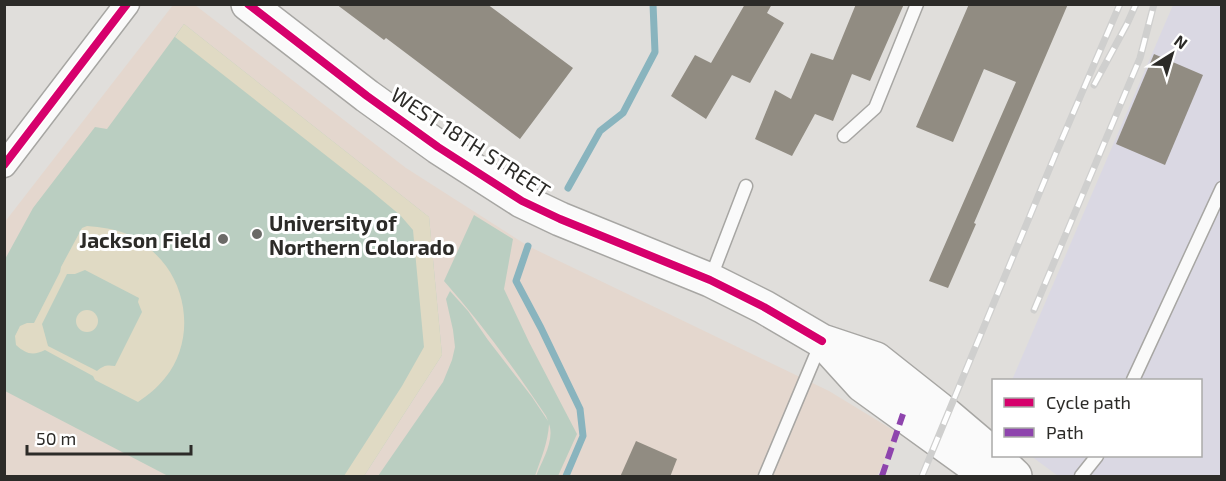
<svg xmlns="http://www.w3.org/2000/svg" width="1226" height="481" font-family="'Exo 2',sans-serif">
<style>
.industrial{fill:#dad8e3}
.education{fill:#e4d7ce}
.green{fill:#bacec1}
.sand{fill:#e0dac4;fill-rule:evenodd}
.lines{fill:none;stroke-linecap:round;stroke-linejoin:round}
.stream{stroke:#89b4be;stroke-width:7}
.building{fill:#918c82}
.lane-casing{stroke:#a7a6a3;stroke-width:15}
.street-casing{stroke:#a7a6a3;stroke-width:27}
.primary-casing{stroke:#a7a6a3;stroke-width:36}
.lane{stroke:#fafafa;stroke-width:12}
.street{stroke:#fafafa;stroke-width:24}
.primary{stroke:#fafafa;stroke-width:33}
.rail-casing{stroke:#cfcfce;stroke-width:7}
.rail{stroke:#fff;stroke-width:4.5;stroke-dasharray:14;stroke-linecap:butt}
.quiet{stroke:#8e44ad;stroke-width:6;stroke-dasharray:12 6;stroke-linecap:butt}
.cycleway-casing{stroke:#fff;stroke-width:11}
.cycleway{stroke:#d6006c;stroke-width:8}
.poi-dot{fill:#6b6a67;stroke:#fff;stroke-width:2}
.labels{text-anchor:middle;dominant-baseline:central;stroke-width:6;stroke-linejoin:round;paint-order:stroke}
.street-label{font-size:21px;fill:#2c2b28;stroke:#fff}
.poi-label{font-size:21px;font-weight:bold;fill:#2c2b28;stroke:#fff;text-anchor:start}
</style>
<rect width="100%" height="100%" fill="#e0dedb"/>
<polygon class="industrial" points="1173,5 1221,5 1221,476 1058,476 1031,456 1200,456 1200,380 1012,380"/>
<polygon class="education" points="173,5 195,5 406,168 528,246 829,391 898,433 877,476 5,476 4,223"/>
<g class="green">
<polygon points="184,24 429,217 442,355 364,476 168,476 5,391 4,261 33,208 95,127 107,129"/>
<path d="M474,215L513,239L504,289L529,342L577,434L558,476H536C542,461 555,440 549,424C548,443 541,458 535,476H378L443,382L452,360L455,347L453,330L446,299L450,291L468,311L488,340L532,397L548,421L546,416C515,369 481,323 444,281Z"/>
</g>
<g class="sand">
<polygon points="184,24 429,217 442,355 364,476 344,476 402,386 424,347 413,230 400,215 370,190 175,37"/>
<path d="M87,226C101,227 114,229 127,234C143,241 156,253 166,266C190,299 191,346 165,378C157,388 148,395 138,402L95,380L93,376L45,350C33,356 26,354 16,345L15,336L20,326L27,323H34L60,272L61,267L82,228ZM85,270L139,298L138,302L142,312L115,366C107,365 104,365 97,371L48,346L42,324L67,274H75Z"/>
<circle cx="87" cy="321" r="11"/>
</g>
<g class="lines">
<g class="stream">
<polyline points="568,188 600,131 623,113 655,52 653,4"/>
<polyline points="528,246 516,281 541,328 580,409 583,436 566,476"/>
</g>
</g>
<g class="building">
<polygon points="336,4 487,4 573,68 520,139 386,38 384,40"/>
<polygon points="745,4 772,4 767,13 784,23 750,83 732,75 706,119 671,96 695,55 711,63"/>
<polygon points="856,4 904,4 870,81 852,74 833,121 815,114 792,156 755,139 775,90 791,99 811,53 833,60"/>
<polygon points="969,4 1068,4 974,223 976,224 948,288 929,281 1016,82 984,69 953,142 916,127"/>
<polygon points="1154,54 1203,75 1165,165 1116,144"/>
<polygon points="636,441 677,459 670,477 620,477"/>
</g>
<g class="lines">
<defs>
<g id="lane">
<polyline points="844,136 875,108 917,4"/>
<polyline points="711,277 746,186"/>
<polyline points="1133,380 1222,188"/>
<polyline points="765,476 820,345"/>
<polyline points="1081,476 1097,456"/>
</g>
<polyline id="street" points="4,165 127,4"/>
<g id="primary">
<polyline points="248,4 367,96 438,147 522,201 560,219 710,280 764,307 822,341 876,359 948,416 994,455"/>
<polyline points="823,342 862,385 988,476"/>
<polyline points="994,456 1015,476"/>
</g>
</defs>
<use href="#lane" class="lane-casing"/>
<use href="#street" class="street-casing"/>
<use href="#primary" class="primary-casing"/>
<use href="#lane" class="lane"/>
<use href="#street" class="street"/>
<use href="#primary" class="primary"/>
<defs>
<g id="rail">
<polyline points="1094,85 1127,24 1136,4"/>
<polyline points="1034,310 1140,58 1154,4"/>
<polyline points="922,476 1056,153 1120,4"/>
</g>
</defs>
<use href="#rail" class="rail-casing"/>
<use href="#rail" class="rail"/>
<polyline class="quiet" points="882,476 903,414"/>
<defs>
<g id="cycleway">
<polyline points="248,4 367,96 438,147 522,201 560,219 710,280 764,307 822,341"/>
<polyline points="4,165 127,4"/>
</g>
</defs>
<use href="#cycleway" class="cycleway-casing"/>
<use href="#cycleway" class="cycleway"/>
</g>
<g class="poi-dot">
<circle cx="257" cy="234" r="6"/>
<circle cx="223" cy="239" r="6"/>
</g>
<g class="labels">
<g class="street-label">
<text transform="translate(471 142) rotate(33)">WEST 18TH STREET</text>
</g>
<g class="poi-label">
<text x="269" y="222">University of<tspan x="269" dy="24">Northern Colorado</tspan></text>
<text x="211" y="239" text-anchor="end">Jackson Field</text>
</g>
</g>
<rect width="1226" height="481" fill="none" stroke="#2c2b28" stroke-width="12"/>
<rect x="992" y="379" width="210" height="78" fill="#ffffff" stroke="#abaaa9" stroke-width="1.5"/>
<rect x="1004" y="398" width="30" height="9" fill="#d6006c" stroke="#abaaa9" stroke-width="1.5"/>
<text x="1046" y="409" font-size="18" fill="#2c2b28">Cycle path</text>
<rect x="1004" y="428" width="30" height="9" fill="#8e44ad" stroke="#abaaa9" stroke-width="1.5"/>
<text x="1046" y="439" font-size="18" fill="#2c2b28">Path</text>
<g transform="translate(1172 54) rotate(37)" stroke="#ffffff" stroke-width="4.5" paint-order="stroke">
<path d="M0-4.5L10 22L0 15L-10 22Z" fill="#2c2b28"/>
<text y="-9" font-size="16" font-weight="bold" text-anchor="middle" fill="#2c2b28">N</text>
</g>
<path d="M27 445v9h164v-9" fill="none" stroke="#2c2b28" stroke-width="3"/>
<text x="36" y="445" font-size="18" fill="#2c2b28" stroke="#ffffff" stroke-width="4.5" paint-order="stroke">50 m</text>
</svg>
